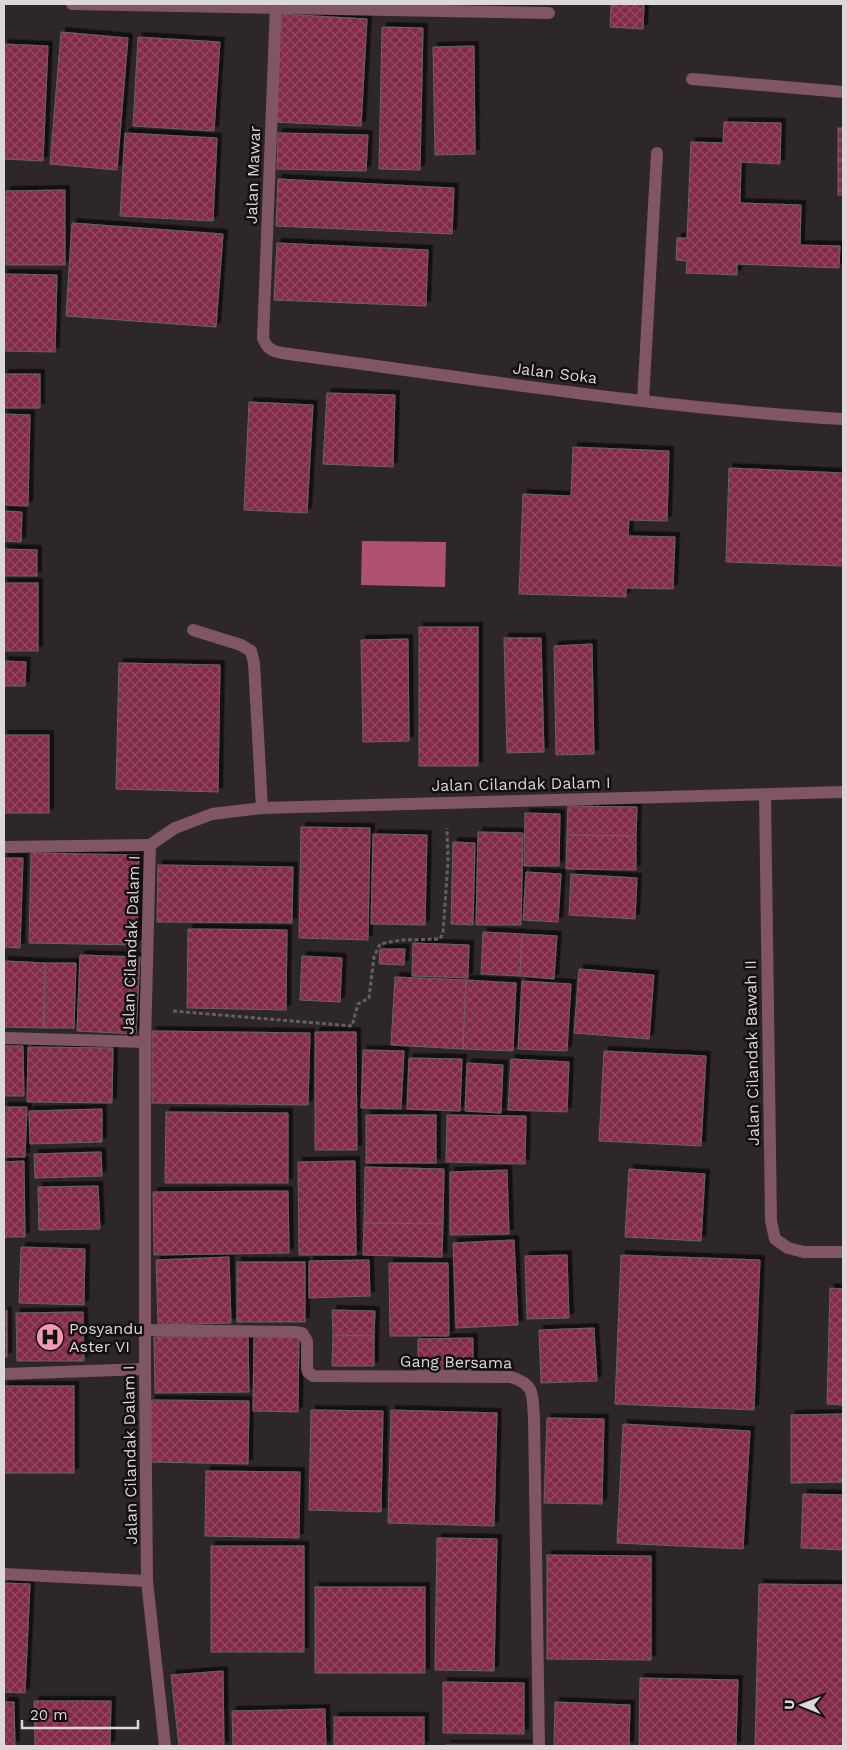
<svg xmlns="http://www.w3.org/2000/svg" width="847" height="1750" font-family="'Work Sans',sans-serif">
<style>
.water{fill:#af5270}
.building{fill:url(#building-cross-hatch);stroke:#6a6264;filter:url(#shadow)}
.lines{fill:none;stroke-linecap:round;stroke-linejoin:round}
.path{stroke:#655f60;stroke-width:3;stroke-dasharray:4 2.5;stroke-linecap:butt}
.minor{stroke:#7f5661;stroke-width:12}
.labels{text-anchor:middle;dominant-baseline:central;stroke-width:5;stroke-linejoin:round;paint-order:stroke}
.street-label{font-size:16px;fill:#dcd7d8;stroke:#141011}
.poi-label{font-size:16px;fill:#dcd7d8;stroke:#141011;text-anchor:start}
</style>
<defs>
<pattern id="building-cross-hatch" width="8" height="8" patternUnits="userSpaceOnUse" patternTransform="scale(1.25)"><rect width="8" height="8" fill="#822a4a"/><path d="M0 0l8 8M0 8l8-8" fill="none" stroke="#934863"/></pattern>
<filter id="shadow"><feDropShadow dx="4.5" dy="-4.5" stdDeviation="0" flood-color="#0009"/></filter>
</defs>
<rect width="100%" height="100%" fill="#2e2728"/>
<polygon class="water" points="362,541 446,542 445,587 361,585"/>
<g class="building">
<polygon points="611,4 644,4 643,29 610,27"/>
<polygon points="279,14 367,19 361,126 273,122"/>
<polygon points="382,27 423,28 420,170 379,169"/>
<polygon points="61,32 128,38 117,170 50,164"/>
<polygon points="138,37 220,42 214,131 133,126"/>
<polygon points="4,44 48,46 43,161 4,159"/>
<polygon points="474,46 475,154 435,155 433,47"/>
<polygon points="724,122 781,123 780,164 741,162 740,203 801,205 800,245 840,246 839,268 737,264 737,275 686,273 687,261 676,260 677,238 687,238 691,142 723,143"/>
<rect x="838" y="128" width="5" height="67"/>
<polygon points="125,133 217,138 213,221 120,216"/>
<polygon points="278,133 368,135 366,171 277,169"/>
<polygon points="278,179 454,188 452,234 276,226"/>
<polygon points="65,190 65,265 6,265 6,191"/>
<polygon points="72,223 223,234 216,327 66,316"/>
<polygon points="277,243 428,250 426,306 274,300"/>
<polygon points="4,274 57,275 55,352 4,351"/>
<rect x="4" y="374" width="36" height="34"/>
<polygon points="327,393 395,395 393,467 323,464"/>
<polygon points="249,402 313,405 307,513 244,510"/>
<polygon points="4,414 30,415 28,506 4,505"/>
<polygon points="573,447 669,451 667,521 629,520 628,536 675,537 673,589 626,588 626,597 519,594 523,494 571,496"/>
<polygon points="729,468 843,473 843,566 726,562"/>
<polygon points="4,511 22,512 21,542 4,541"/>
<polygon points="4,549 37,550 37,576 4,576"/>
<rect x="4" y="583" width="34" height="68"/>
<rect x="419" y="627" width="59" height="139"/>
<polygon points="504,638 541,638 544,752 507,753"/>
<polygon points="408,639 409,741 363,742 361,640"/>
<polygon points="592,644 594,754 556,755 554,646"/>
<polygon points="4,661 26,662 25,686 4,686"/>
<polygon points="119,663 220,665 218,792 116,789"/>
<rect x="4" y="735" width="45" height="78"/>
<polygon points="568,806 637,807 636,836 567,835"/>
<polygon points="525,813 560,814 559,866 524,866"/>
<polygon points="301,827 370,828 368,940 299,938"/>
<polygon points="478,832 523,833 521,925 476,925"/>
<polygon points="373,834 427,835 425,925 371,924"/>
<polygon points="567,835 636,836 636,870 566,869"/>
<polygon points="453,842 475,843 473,925 451,924"/>
<polygon points="31,853 139,855 137,945 29,943"/>
<polygon points="4,858 23,858 20,948 4,947"/>
<polygon points="158,865 293,867 292,923 157,922"/>
<polygon points="526,872 561,874 558,922 523,920"/>
<polygon points="571,874 637,878 635,919 569,915"/>
<polygon points="188,929 287,930 286,1010 187,1008"/>
<polygon points="483,932 522,934 520,976 481,974"/>
<polygon points="522,934 557,936 554,979 520,976"/>
<polygon points="413,943 469,945 468,978 412,976"/>
<polygon points="380,949 405,949 404,965 379,964"/>
<polygon points="80,955 140,957 136,1034 77,1031"/>
<polygon points="302,956 342,958 340,1002 300,1000"/>
<polygon points="4,961 45,963 44,1028 4,1027"/>
<polygon points="45,963 76,963 74,1028 44,1028"/>
<polygon points="579,969 654,975 649,1039 574,1033"/>
<polygon points="395,977 466,980 463,1049 391,1045"/>
<polygon points="466,980 516,983 513,1051 463,1049"/>
<polygon points="522,981 571,984 567,1051 518,1049"/>
<polygon points="152,1031 310,1033 308,1105 152,1103"/>
<polygon points="315,1032 356,1032 357,1150 315,1150"/>
<polygon points="4,1046 23,1046 24,1096 4,1096"/>
<polygon points="28,1047 113,1048 112,1103 27,1102"/>
<polygon points="363,1050 404,1051 401,1109 361,1108"/>
<polygon points="604,1051 706,1056 701,1146 599,1141"/>
<polygon points="409,1058 462,1059 460,1111 407,1109"/>
<polygon points="511,1059 569,1062 567,1112 508,1110"/>
<polygon points="467,1063 503,1065 501,1113 465,1111"/>
<polygon points="4,1107 27,1107 25,1157 4,1157"/>
<polygon points="102,1109 102,1142 30,1144 29,1111"/>
<polygon points="166,1112 288,1113 288,1183 165,1183"/>
<rect x="366" y="1115" width="70" height="48"/>
<polygon points="447,1115 526,1116 525,1164 446,1162"/>
<polygon points="101,1152 102,1176 35,1178 34,1154"/>
<polygon points="24,1161 25,1237 4,1237 4,1162"/>
<polygon points="355,1161 356,1255 299,1255 298,1162"/>
<polygon points="365,1167 444,1169 443,1224 364,1223"/>
<polygon points="629,1169 705,1174 701,1241 625,1237"/>
<polygon points="507,1170 509,1234 450,1235 450,1172"/>
<polygon points="98,1186 100,1229 39,1230 38,1187"/>
<polygon points="288,1191 289,1253 154,1255 153,1192"/>
<polygon points="364,1223 443,1224 442,1257 363,1255"/>
<polygon points="514,1240 518,1325 456,1328 453,1243"/>
<polygon points="21,1247 85,1249 84,1305 19,1303"/>
<polygon points="567,1255 569,1318 527,1319 525,1256"/>
<polygon points="621,1255 760,1260 754,1410 615,1404"/>
<polygon points="229,1257 231,1323 158,1325 156,1260"/>
<polygon points="369,1260 370,1296 309,1298 309,1261"/>
<rect x="237" y="1262" width="68" height="60"/>
<polygon points="389,1263 448,1263 449,1336 390,1336"/>
<polygon points="830,1288 843,1289 843,1405 827,1404"/>
<polygon points="332,1310 375,1311 374,1336 333,1335"/>
<rect x="4" y="1311" width="3" height="46"/>
<polygon points="83,1312 84,1361 17,1361 16,1313"/>
<polygon points="594,1328 597,1381 541,1383 539,1330"/>
<polygon points="254,1334 299,1334 298,1412 253,1411"/>
<polygon points="333,1335 374,1336 374,1366 332,1366"/>
<polygon points="248,1336 249,1392 155,1393 154,1337"/>
<polygon points="473,1338 473,1370 418,1371 418,1339"/>
<rect x="4" y="1386" width="70" height="87"/>
<polygon points="151,1400 249,1401 248,1464 150,1462"/>
<polygon points="311,1410 383,1411 381,1512 309,1510"/>
<polygon points="391,1410 497,1413 494,1526 388,1523"/>
<polygon points="843,1414 843,1482 791,1483 791,1415"/>
<polygon points="547,1418 604,1419 602,1504 544,1503"/>
<polygon points="623,1424 750,1431 743,1549 617,1543"/>
<polygon points="206,1471 300,1472 299,1538 205,1536"/>
<polygon points="803,1494 843,1495 843,1550 801,1548"/>
<polygon points="437,1538 497,1539 494,1671 435,1670"/>
<rect x="211" y="1546" width="93" height="106"/>
<polygon points="547,1555 651,1556 651,1660 547,1659"/>
<polygon points="4,1583 30,1584 25,1693 4,1692"/>
<polygon points="759,1584 843,1585 843,1746 755,1746"/>
<rect x="315" y="1587" width="110" height="86"/>
<polygon points="223,1671 224,1746 179,1746 171,1675"/>
<polygon points="640,1678 738,1680 736,1746 639,1746"/>
<polygon points="443,1682 524,1683 524,1734 443,1733"/>
<polygon points="34,1701 111,1701 110,1746 35,1746"/>
<polygon points="4,1702 14,1702 15,1746 4,1746"/>
<polygon points="555,1702 630,1705 629,1746 554,1746"/>
<polygon points="325,1709 326,1746 233,1746 232,1711"/>
<rect x="334" y="1717" width="90" height="29"/>
<rect x="446" y="1745" width="86" height="1"/>
</g>
<g class="lines">
<polyline class="path" points="173,1011 352,1026 358,1004 369,998 374,957 380,944 401,940 440,939 443,933 448,861 447,828"/>
<g class="minor">
<polyline points="72,4 549,13"/>
<path d="M276,4L263,338C267,349 272,351 282,353C469,378 655,408 843,419"/>
<polyline points="692,79 843,92"/>
<polyline points="643,401 657,153"/>
<polyline points="193,630 241,645 251,651 254,663 262,808"/>
<polyline points="765,795 771,1221 775,1239 788,1248 804,1252 843,1252"/>
<polyline points="4,847 150,845"/>
<polyline points="4,1038 145,1042"/>
<path d="M145,1330L295,1332L302,1333L307,1341V1368L308,1372L313,1376L511,1377C536,1385 532,1395 534,1418L539,1746"/>
<polyline points="4,1374 145,1369"/>
<polyline points="4,1574 147,1581"/>
<polyline points="165,1746 147,1581 145,1369 145,1042 150,845 175,828 212,814 262,808 843,792"/>
</g>
</g>
<defs>
<symbol id="hospital-disc" viewBox="-11 -11 22 22"><circle r="9.5" fill="#f19ab2" stroke="#141011"/><path d="M-5-5h3v3.5h4V-5h3V5h-3V1.5h-4V5h-3Z" fill="#111"/></symbol>
</defs>
<g fill-rule="evenodd">
<use href="#hospital-disc" x="34" y="1321" width="32" height="32"/>
</g>
<g class="labels">
<g class="street-label">
<text transform="translate(253 175) rotate(-88)">Jalan Mawar</text>
<text transform="translate(555 373) rotate(7)">Jalan Soka</text>
<text transform="translate(521 784) rotate(-1)">Jalan Cilandak Dalam I</text>
<text transform="translate(131 945) rotate(-88)">Jalan Cilandak Dalam I</text>
<text transform="translate(752 1053) rotate(-91)">Jalan Cilandak Bawah II</text>
<text transform="translate(456 1362) rotate(1)">Gang Bersama</text>
<text transform="translate(130 1455) rotate(-91)">Jalan Cilandak Dalam I</text>
</g>
<g class="poi-label">
<text x="69" y="1328">Posyandu<tspan x="69" dy="18">Aster VI</tspan></text>
</g>
</g>
<rect width="847" height="1750" fill="none" stroke="#dcd7d8" stroke-width="10"/>
<g transform="translate(802 1705) rotate(271)" stroke="#141011" stroke-width="4" paint-order="stroke">
<path d="M0-4L9 19L0 12L-9 19Z" fill="#dcd7d8"/>
<text y="-8" font-size="14" font-weight="bold" text-anchor="middle" fill="#dcd7d8">U</text>
</g>
<path d="M22 1720v8h116v-8" fill="none" stroke="#dcd7d8" stroke-width="2.5"/>
<text x="30" y="1720" font-size="15" fill="#dcd7d8" stroke="#141011" stroke-width="4" paint-order="stroke">20 m</text>
</svg>
